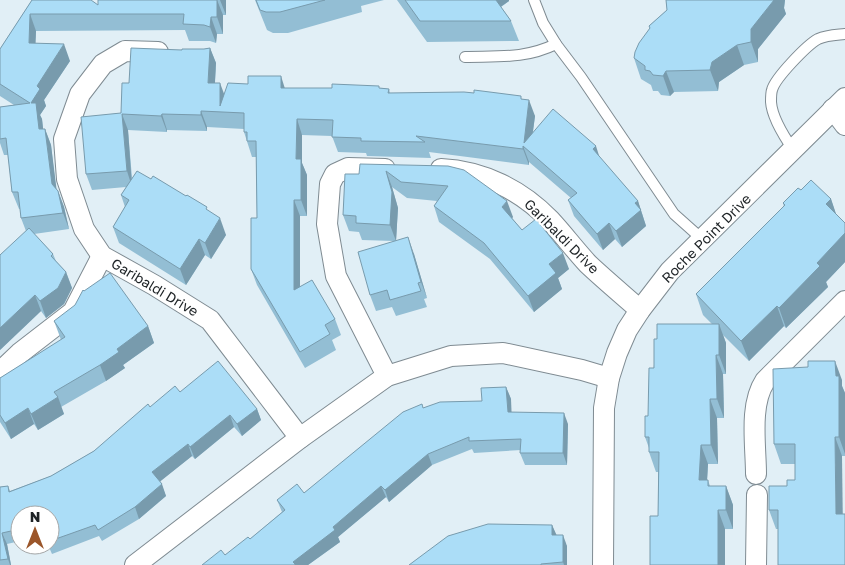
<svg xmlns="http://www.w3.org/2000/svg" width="845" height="565" font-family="'Golos Text',sans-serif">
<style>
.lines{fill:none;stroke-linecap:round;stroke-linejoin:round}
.service-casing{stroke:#7f8b92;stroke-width:12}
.minor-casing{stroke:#7f8b92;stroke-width:22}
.service{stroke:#fff;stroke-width:10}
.minor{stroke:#fff;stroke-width:20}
.wall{fill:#93bed4}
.shaded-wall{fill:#789bad}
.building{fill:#abddf7;stroke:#789bad}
.labels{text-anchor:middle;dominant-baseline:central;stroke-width:4.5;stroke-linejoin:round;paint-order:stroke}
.street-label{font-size:14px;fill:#1e2326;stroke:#fff}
</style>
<rect width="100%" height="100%" fill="#e1eff6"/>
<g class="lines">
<defs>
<g id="service">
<polyline points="534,0 543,23 556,44 581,77 674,214 702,239"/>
<path d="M465,57C499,56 525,59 556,44"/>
<path d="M794,151C785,138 772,118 771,102C771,98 771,93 772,90C775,78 807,45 818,39C827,35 836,35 845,34"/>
</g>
<g id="minor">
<polyline points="158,52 125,51 103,64 80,94 64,139 67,179 84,229 102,256 154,285 210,320 300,438"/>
<polyline points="833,109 845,125"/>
<polyline points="385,169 348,168 335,174 330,184 327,224 336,276 387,376"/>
<path d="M441,169C483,171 521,190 550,220C563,234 575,250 588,264C605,280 623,295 640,310"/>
<polyline points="0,372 20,353 73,312 102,256"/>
<path d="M756,474C756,446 749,405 765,381L845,301"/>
<polyline points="135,565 300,438 387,376 451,356 503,353 582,370 609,378"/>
<polyline points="603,565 604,408 609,378 617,353 627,330 640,310 670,271 845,98"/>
<polyline points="756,565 757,495"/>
</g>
</defs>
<use href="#service" class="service-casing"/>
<use href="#minor" class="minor-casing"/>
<use href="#service" class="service"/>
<use href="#minor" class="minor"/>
</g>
<g class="wall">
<polygon points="32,0 98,5 98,0 226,0 226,15 223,15 223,34 217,34 216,43 210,41 189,41 185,30 36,31 35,43 70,61 44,100 46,106 40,115 42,119 43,129 45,129 51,145 56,189 58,191 64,207 69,229 34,234 53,254 56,261 66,272 72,288 64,304 46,318 41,311 0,350 26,231 21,218 20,209 19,209 12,192 8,155 4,155 0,143 0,107 14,105 0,96 0,49"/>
<polygon points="255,0 384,0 361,6 362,12 288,33 273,33 267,30"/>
<polygon points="397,0 509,0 509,1 501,7 511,21 519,41 427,42"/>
<polygon points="666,0 785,0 784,8 786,14 758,49 758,62 744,65 719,82 718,91 674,92 670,96 661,95 658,91 653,91 651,85 641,79 634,58 650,29 649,26 667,10"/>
<polygon points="210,48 216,63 215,83 224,95 285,88 380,88 389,89 390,93 522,99 535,116 533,132 599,157 638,201 646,226 622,247 615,239 603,250 574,216 568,200 571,198 529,162 529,165 429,152 431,158 367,156 366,153 338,152 332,136 302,135 302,163 307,175 307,216 300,216 300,287 335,319 341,335 332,340 336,350 305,368 257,285 251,269 257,218 256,157 252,157 244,132 244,129 207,127 207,131 167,130 167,132 128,130 132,178 151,179 208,211 226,235 211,259 205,255 186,285 119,243 113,227 125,207 121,195 126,187 92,190 86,174 121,113 129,83 182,50 204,49"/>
<polygon points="448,166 513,217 512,218 522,230 569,269 558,278 562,289 534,312 490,259 439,222 434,206 437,201 407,198 392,187 398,208 396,241 414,254 427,298 424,299 427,307 396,316 392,307 376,311 370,295 394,241 362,240 359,232 349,231 343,215 359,174"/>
<polygon points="801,190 831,199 836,214 845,223 845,262 826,282 828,287 786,328 784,326 749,361 723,335 726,343 726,374 723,374 724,418 717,418 718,464 708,464 707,480 708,480 710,486 726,486 733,505 733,529 725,529 725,565 650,565 658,516 658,472 656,472 649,452 649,448 645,437 648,416 657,339 712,324 703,315 696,294 784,207 783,203"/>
<polygon points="54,321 148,326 154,343 123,365 125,368 106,381 61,407 64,414 38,430 34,424 11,439 0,422 0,378 61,340 60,337"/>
<polygon points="808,367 842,380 842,386 845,393 845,456 842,456 778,529 776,529 769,510 787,486 795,480 795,464 781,464 774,444"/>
<polygon points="506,387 511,399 511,412 568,424 567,465 525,465 520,453 521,450 474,453 472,449 432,465 389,502 386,497 338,537 340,542 308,565 202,565 225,555 250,539 282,512 277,500 304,493 423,408 482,401"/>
<polygon points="180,392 257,409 261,420 242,436 234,427 195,459 192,456 160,481 166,496 139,519 102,541 99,536 52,554 48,545 50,545 50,515 20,515 20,541 7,544 11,565 0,565 0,487 8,486 10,491 51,476 94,451 150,407"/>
<polygon points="552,525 556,535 567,546 567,565 409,565"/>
</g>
<g class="shaded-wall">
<polygon points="217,0 223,15 223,34 217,17"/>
<polygon points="220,0 226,0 226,15"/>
<polygon points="492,0 509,0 509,1 496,10"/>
<polygon points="774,0 785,0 784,8 786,14 758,49 758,62 751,42 751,29"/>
<polygon points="30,14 36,31 35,59 29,43"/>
<polygon points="211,17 217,34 216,43 210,27"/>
<polygon points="64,44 70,61 44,100 46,106 40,115 42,119 45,146 31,103 37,86"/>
<polygon points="737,45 744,65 719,82 718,91 710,70 712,62"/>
<polygon points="210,48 216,63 214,98 208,83"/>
<polygon points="666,71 674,92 670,96 663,76"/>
<polygon points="281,76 286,92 281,88"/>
<polygon points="220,83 226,99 220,106"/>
<polygon points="529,100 535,116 530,152 524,143"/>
<polygon points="201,111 207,127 207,131 201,115"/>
<polygon points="122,114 128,130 132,187 127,171"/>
<polygon points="162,114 167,130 167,132 161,116"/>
<polygon points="297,119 302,135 302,163 307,175 307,216 301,200 296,159"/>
<polygon points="45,129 51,145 58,201 52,184"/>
<polygon points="523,146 529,162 529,165 523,149"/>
<polygon points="596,146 601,162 593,149"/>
<polygon points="386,171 392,187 398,208 396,241 390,225"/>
<polygon points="58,191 64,207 69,229 63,213"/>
<polygon points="831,199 838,220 826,204"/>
<polygon points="294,200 300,216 300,306 294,290"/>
<polygon points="507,201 513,217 508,223 502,207"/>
<polygon points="638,201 646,226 622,247 616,231 635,203"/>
<polygon points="220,218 226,235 211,259 205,243"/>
<polygon points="609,223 615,239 603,250 597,234"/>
<polygon points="845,233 845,262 826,282 828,287 786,328 779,308 817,263"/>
<polygon points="408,237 414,254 427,298 421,282"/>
<polygon points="199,239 205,255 186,285 180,269"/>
<polygon points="563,253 569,269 558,278 562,289 534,312 528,296 549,264"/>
<polygon points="66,272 72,288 64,304 46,318 40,301"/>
<polygon points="35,295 41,311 0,350 0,328"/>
<polygon points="777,306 784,326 749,361 741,341"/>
<polygon points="719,324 726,343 726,374 719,355"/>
<polygon points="148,326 154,343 123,365 125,368 106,381 100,365 117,349"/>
<polygon points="716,355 723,374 724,418 717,399"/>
<polygon points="835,361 842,380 842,386 845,393 845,454 839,437"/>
<polygon points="506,387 511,399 512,423 508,412"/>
<polygon points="58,397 64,414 38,430 31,414"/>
<polygon points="710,399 717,418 718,464 711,445"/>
<polygon points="28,408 34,424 11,439 5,423"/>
<polygon points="257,409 261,420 242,436 237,424"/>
<polygon points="564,413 568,424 567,465 563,453"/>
<polygon points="230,415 234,427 195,459 190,447"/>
<polygon points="835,437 842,456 843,533 836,514"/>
<polygon points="188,444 192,456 157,484 152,472"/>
<polygon points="701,445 708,464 706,499 699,480"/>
<polygon points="428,454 432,465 389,502 385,490"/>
<polygon points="162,484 166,496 139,519 135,507"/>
<polygon points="381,486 386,497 338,537 340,542 308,565 294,565 293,562 333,527"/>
<polygon points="726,486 733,505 733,529 726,510"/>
<polygon points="718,510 725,529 725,565 718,565"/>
<polygon points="552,525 557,536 552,535"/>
<polygon points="2,533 7,544 11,565 10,565 8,559"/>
<polygon points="563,535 567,546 567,565 564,565 563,562"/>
</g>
<g class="building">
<polygon points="32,0 91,0 98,5 98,0 217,0 217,17 211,17 210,27 204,25 183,24 184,14 30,14 29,43 64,44 37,86 40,89 31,103 36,103 39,129 45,129 52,184 58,191 63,213 21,218 18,192 12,192 6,138 0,139 0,107 30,103 0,84 0,49"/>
<polygon points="256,0 325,0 280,12 266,12 260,10"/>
<polygon points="405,0 496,0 511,21 420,21"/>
<polygon points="666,0 774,0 751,29 751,42 737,45 712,62 710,70 666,71 663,76 653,75 650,71 645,70 645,66 634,58 635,52 639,43 650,28 649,26 667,10"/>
<polygon points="131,48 182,50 182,49 204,49 210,48 208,83 220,83 220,106 228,83 248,84 248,76 281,76 281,88 332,88 332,84 379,86 379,88 389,89 388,93 464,92 474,93 474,90 521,96 521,99 529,100 524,143 553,109 596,146 593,149 638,201 635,203 641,210 616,231 609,223 597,234 568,200 577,193 523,146 523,149 416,136 425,142 361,141 361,138 332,137 333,120 297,119 296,159 301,159 301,200 294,200 294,290 312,280 335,319 325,325 330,334 300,352 251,269 251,218 257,218 256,141 247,141 247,132 244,132 244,113 201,111 201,115 162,114 161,116 122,114 127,171 86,174 81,117 121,113 122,83 129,83"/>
<polygon points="360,164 448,166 464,170 507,201 502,207 522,230 536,219 563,253 549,264 556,273 528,296 484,243 434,206 448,186 401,182 386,171 392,192 390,225 356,223 356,216 343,215 345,174 359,174"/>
<polygon points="137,171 151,179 153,176 186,196 187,195 207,207 206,209 220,218 205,243 199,239 180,269 113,227 129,200 121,195"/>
<polygon points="811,180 831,199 826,204 845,223 845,233 817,263 820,266 779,308 777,306 741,341 696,294 785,205 783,203 798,188 801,190"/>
<polygon points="29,228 53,254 51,256 66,272 58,288 40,301 35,295 0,328 0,255"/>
<polygon points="408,237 421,282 418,283 421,291 390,300 387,290 370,295 358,252"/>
<polygon points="110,273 148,326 117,349 119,352 100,365 54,392 58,397 31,414 28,408 5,423 0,415 0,378 65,337 54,321 75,305 83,290 84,291"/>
<polygon points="657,324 719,324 719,355 716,355 717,399 710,399 711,445 701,445 699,480 708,480 708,486 726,486 726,510 718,510 718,565 650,565 650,516 658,516 659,452 649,452 649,437 645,437 645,416 648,416 649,368 654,368 654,339 657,339"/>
<polygon points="218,361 257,409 237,424 230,415 190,447 188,444 152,472 162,484 135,507 98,530 95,525 50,541 50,515 20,515 20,529 2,533 8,559 0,560 0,487 8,486 9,492 51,476 94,451 148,404 150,407 175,386 180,392"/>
<polygon points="808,361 835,361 836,376 839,376 839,437 835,437 836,514 845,514 845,565 778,565 778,510 769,510 769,486 787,486 787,480 795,480 795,444 774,444 773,369 808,367"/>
<polygon points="506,387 508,412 564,413 563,453 520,453 521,439 469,441 469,437 428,454 385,490 381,486 333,527 335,530 293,562 295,564 295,565 202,565 221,550 225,555 248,537 250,539 285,510 277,500 297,484 304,493 403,412 422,404 423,408 440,402 482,401 481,388"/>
<polygon points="488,524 552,525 552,535 563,535 563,562 541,564 541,565 409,565 448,536"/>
</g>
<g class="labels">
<g class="street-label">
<text transform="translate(562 236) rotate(45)">Garibaldi Drive</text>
<text transform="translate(706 238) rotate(-45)">Roche Point Drive</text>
<text transform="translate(155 287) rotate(31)">Garibaldi Drive</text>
</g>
</g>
<g transform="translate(35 530)"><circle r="24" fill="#ffffff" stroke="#a5a7a8"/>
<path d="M0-4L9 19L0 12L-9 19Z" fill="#9b562a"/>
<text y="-8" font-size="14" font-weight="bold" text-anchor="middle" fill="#1e2326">N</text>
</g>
</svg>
